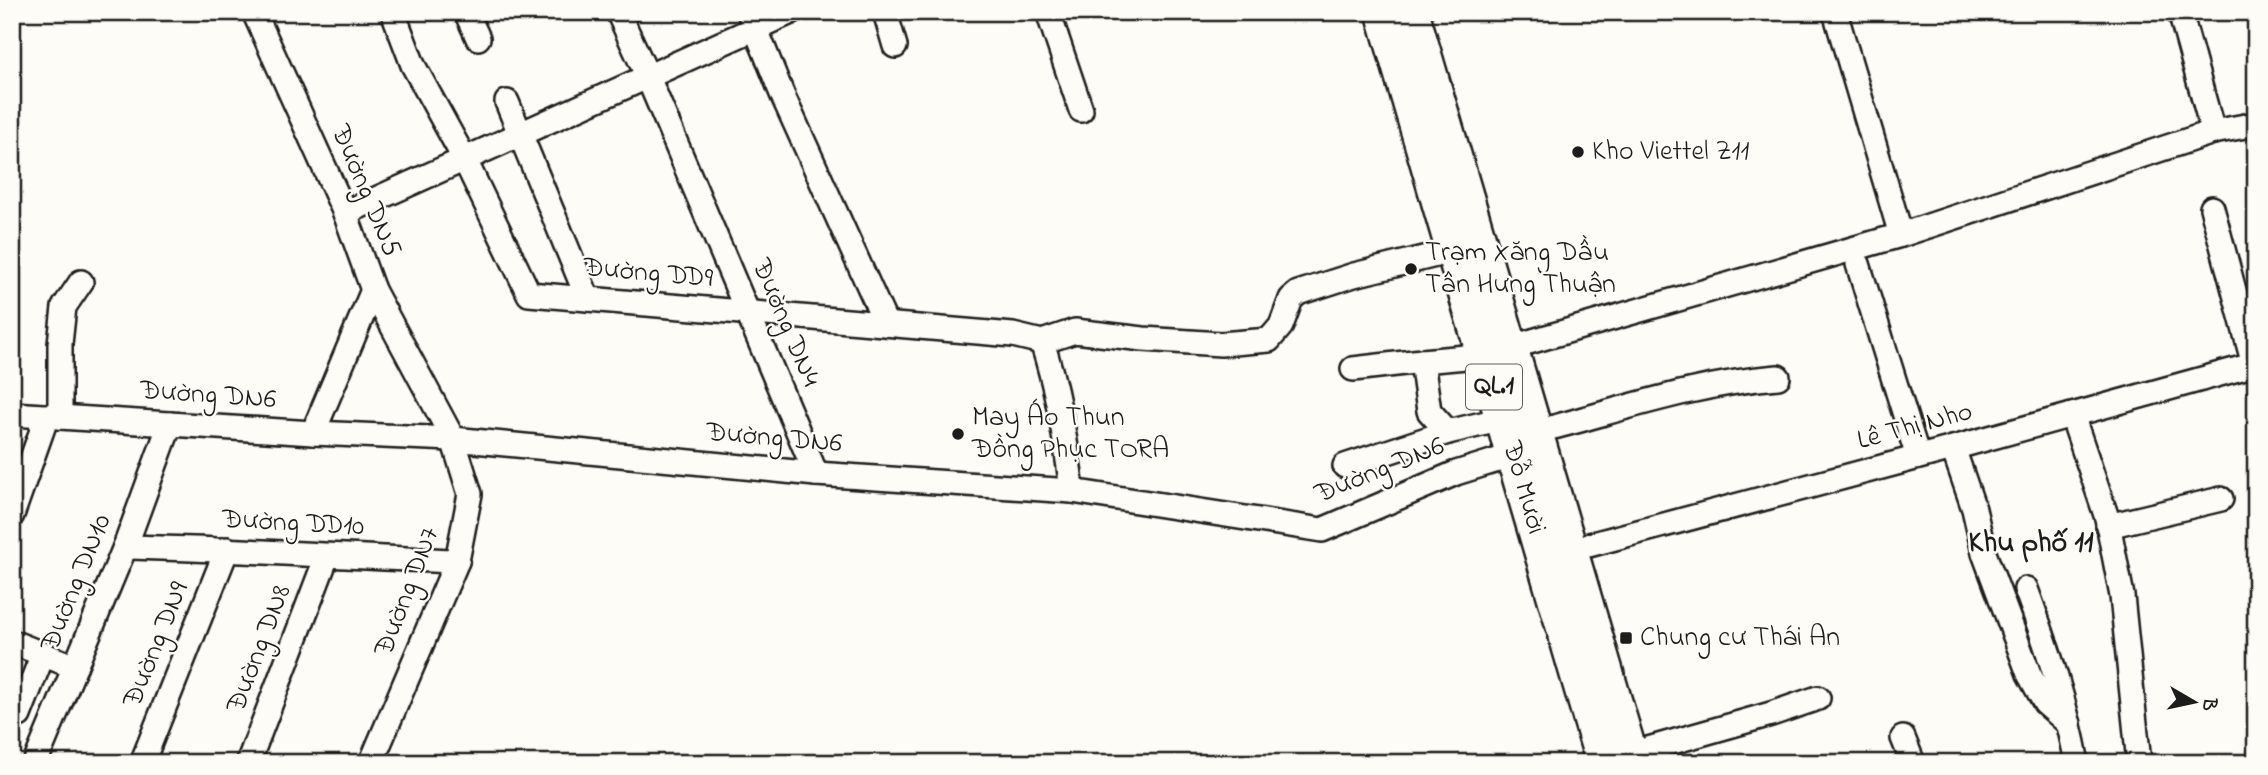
<svg xmlns="http://www.w3.org/2000/svg" width="2268" height="775" font-family="'Indie Flower',sans-serif">
<style>
.lines{fill:none;stroke-linecap:round;stroke-linejoin:round}
.minor-casing{stroke:#1c1c1c;stroke-width:28}
.highway-casing{stroke:#1c1c1c;stroke-width:38}
.minor{stroke:#fdfcf7;stroke-width:23}
.highway{stroke:#fdfcf7;stroke-width:33}
.poi-dot{fill:#1c1c1c;stroke:#fdfcf7;stroke-width:2.5}
.labels{text-anchor:middle;dominant-baseline:central;stroke-width:5;stroke-linejoin:round;paint-order:stroke}
.shield{fill:#fdfcf7;stroke:#605f5e;stroke-width:2}
.shield-label{font-size:26px;font-weight:bold;fill:#1c1c1c}
.poi-label{font-size:28px;fill:#1c1c1c;stroke:#fdfcf7;text-anchor:start}
.street-label{font-size:28px;fill:#1c1c1c;stroke:#fdfcf7}
.neighbourhood-label{font-size:30px;font-weight:bold;fill:#1c1c1c;stroke:#fdfcf7}
</style>
<rect width="100%" height="100%" fill="#fdfcf7"/>
<filter id="ink" filterUnits="userSpaceOnUse"><feTurbulence type="fractalNoise" baseFrequency=".0143" numOctaves="2"/><feDisplacementMap in="SourceGraphic" scale="14" xChannelSelector="R" yChannelSelector="G"/><feConvolveMatrix kernelMatrix="1 2 1 2 8 2 1 2 1" color-interpolation-filters="sRGB"/></filter>
<g filter="url(#ink)">
<g class="lines">
<defs>
<g id="minor">
<polyline points="254,12 345,213 373,290 453,439 470,494 457,561 371,763"/>
<polyline points="393,12 413,65 464,158 529,294 1013,335 1042,342"/>
<polyline points="466,12 478,38"/>
<polyline points="618,12 647,75 816,474"/>
<polyline points="749,12 782,94 886,324"/>
<polyline points="885,12 895,46"/>
<polyline points="1048,12 1081,110"/>
<polyline points="1835,12 1901,235"/>
<polyline points="2180,12 2213,132"/>
<polyline points="507,102 588,299"/>
<polyline points="2212,208 2254,365"/>
<polyline points="345,213 791,12"/>
<polyline points="1858,264 1918,457"/>
<polyline points="1529,342 1901,235 2213,132 2256,124"/>
<polyline points="1353,369 1422,361"/>
<polyline points="12,414 313,433 453,439 816,474 1072,491 1322,530 1456,473 1514,455"/>
<polyline points="2072,415 2107,518 2122,596 2139,763"/>
<polyline points="60,417 60,344 64,307 81,282"/>
<path d="M1554,427C1629,407 1701,383 1778,377"/>
<polyline points="1448,432 1429,411 1422,361 1466,357"/>
<polyline points="313,433 373,290"/>
<polyline points="1953,448 1974,509 1984,553 2029,674 2045,703 2069,724"/>
<polyline points="1345,466 1448,432 1486,423"/>
<path d="M1072,491C1066,440 1058,391 1042,342L1075,331L1143,339L1221,344L1269,340L1281,326L1291,299L1298,293L1354,275L1436,255"/>
<polyline points="12,515 47,416"/>
<polyline points="2108,526 2221,499"/>
<polyline points="1589,545 1953,448 2256,364"/>
<path d="M125,547C236,549 346,557 457,561"/>
<path d="M2026,589C2047,646 2066,703 2077,763"/>
<polyline points="12,642 75,667"/>
<polyline points="19,715 43,654"/>
<polyline points="1903,738 1913,763"/>
<polyline points="1648,749 1771,714 1818,698"/>
<polyline points="35,763 125,547 170,424"/>
<polyline points="142,763 227,549"/>
<polyline points="248,763 327,556"/>
</g>
<g id="highway">
<polyline points="1383,12 1603,763"/>
<polyline points="1412,12 1633,763"/>
</g>
</defs>
<use href="#minor" class="minor-casing"/>
<use href="#highway" class="highway-casing"/>
<use href="#minor" class="minor"/>
<use href="#highway" class="highway"/>
</g>
</g>
<g class="poi-dot">
<circle cx="1578" cy="152" r="7"/>
<circle cx="1411" cy="269" r="7"/>
<circle cx="958" cy="434" r="7"/>
<rect x="1619" y="631" width="14" height="14" rx="3.5"/>
</g>
<g class="labels">
<rect class="shield" x="1466" y="364.5" width="56" height="45" rx="5"/>
<g class="shield-label">
<text x="1494" y="387">QL.1</text>
</g>
<g class="poi-label">
<text x="1592" y="152">Kho Viettel Z11</text>
<text x="1425" y="253">Trạm Xăng Dầu<tspan x="1425" dy="32">Tân Hưng Thuận</tspan></text>
<text x="972" y="418">May Áo Thun<tspan x="972" dy="32">Đồng Phục TORA</tspan></text>
<text x="1640" y="638">Chung cư Thái An</text>
</g>
<g class="street-label">
<text transform="translate(365 191) rotate(67)">Đường DN5</text>
<text transform="translate(648 274) rotate(5)">Đường DD9</text>
<text transform="translate(785 323) rotate(67)">Đường DN4</text>
<text transform="translate(208 396) rotate(4)">Đường DN6</text>
<text transform="translate(1915 427) rotate(-15)">Lê Thị Nho</text>
<text transform="translate(774 439) rotate(5)">Đường DN6</text>
<text transform="translate(1380 471) rotate(-22)">Đường DN6</text>
<text transform="translate(1523 488) rotate(74)">Đỗ Mười</text>
<text transform="translate(293 524) rotate(3)">Đường DD10</text>
<text transform="translate(77 583) rotate(-68)">Đường DN10</text>
<text transform="translate(408 592) rotate(-69)">Đường DN7</text>
<text transform="translate(157 645) rotate(-68)">Đường DN9</text>
<text transform="translate(260 649) rotate(-69)">Đường DN8</text>
</g>
<g class="neighbourhood-label">
<text x="2031" y="544">Khu phố 11</text>
</g>
</g>
<rect width="2268" height="775" fill="none" stroke="#fdfcf7" stroke-width="42"/>
<rect x="21" y="21" width="2226" height="733" fill="none" stroke="#1c1c1c" stroke-width="2.5" filter="url(#ink)"/>
<g transform="translate(2194 702) rotate(99)" stroke="#fdfcf7" stroke-width="5" paint-order="stroke">
<path d="M0-5L12 26L0 18L-12 26Z" fill="#1c1c1c"/>
<text y="-10" font-size="19" font-weight="bold" text-anchor="middle" fill="#1c1c1c">B</text>
</g>
</svg>
